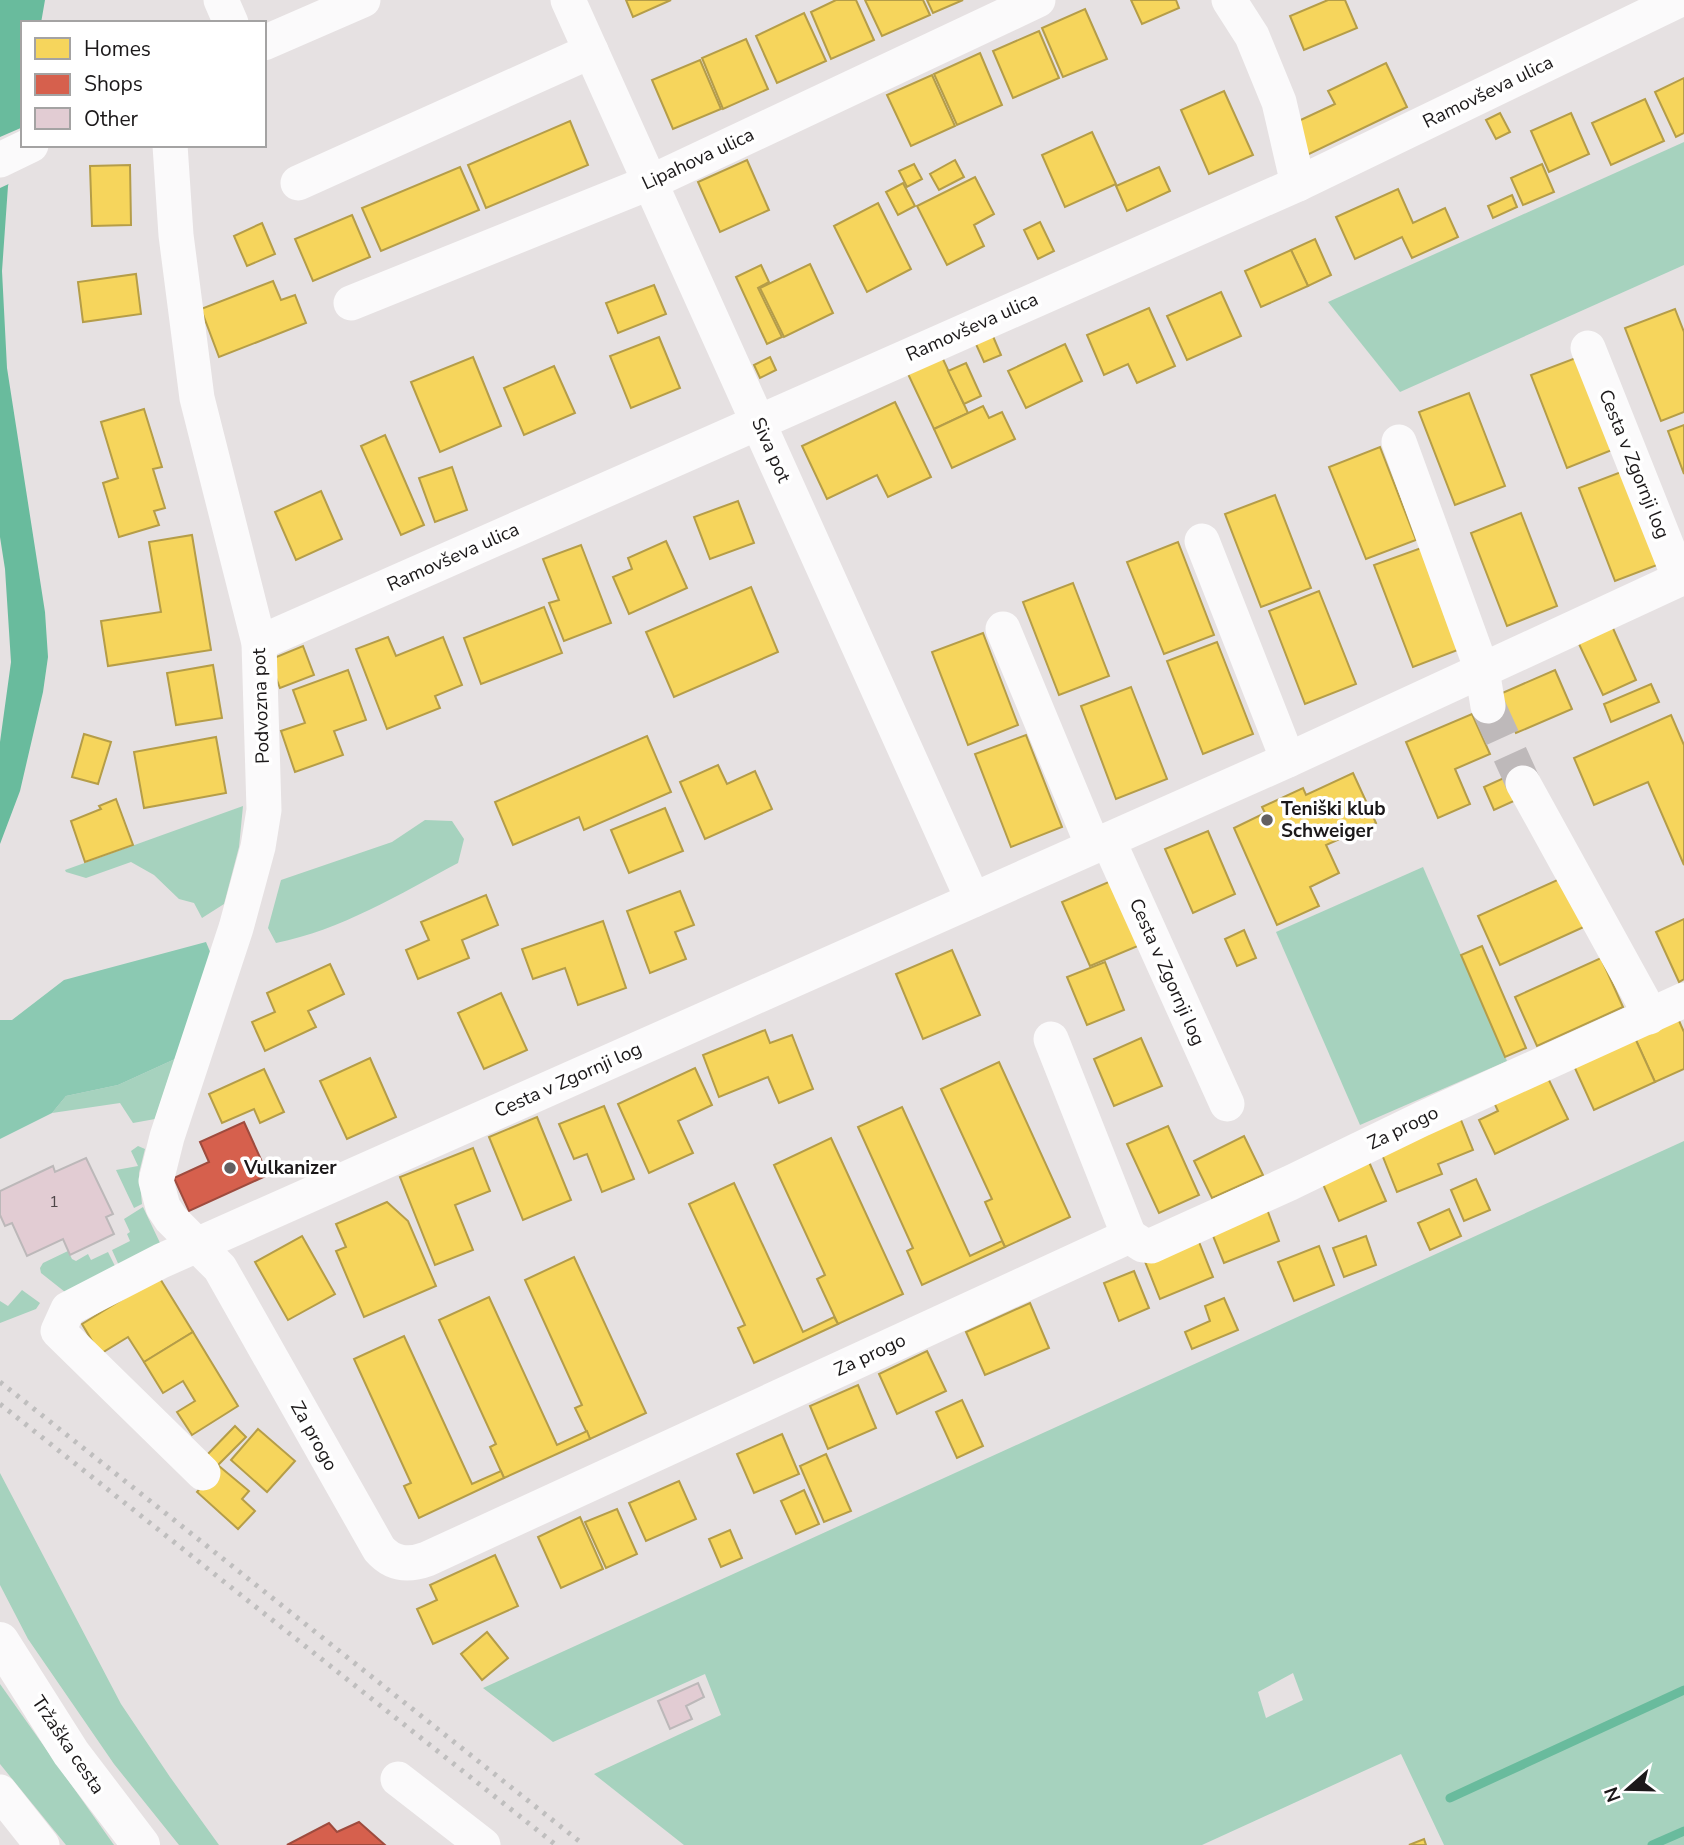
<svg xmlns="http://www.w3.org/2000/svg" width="1684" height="1845" font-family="'Nunito Sans',sans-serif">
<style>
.green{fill:#a6d2be;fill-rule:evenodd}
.forest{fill:#8bc9b2}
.water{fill:#69bb9d}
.pier{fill:#e6e1e2}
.homes{fill:#f6d55c;stroke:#b59d48;stroke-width:2}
.shops{fill:#d6604d;stroke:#9e4b3e;stroke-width:2}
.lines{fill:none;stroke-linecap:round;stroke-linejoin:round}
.stream{stroke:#69bb9d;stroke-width:9}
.building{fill:#e2ccd3;stroke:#bcb8b9;stroke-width:2}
.minor-tunnel{stroke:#beb9ba;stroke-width:35;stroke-dasharray:35 18;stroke-linecap:butt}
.minor{stroke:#fbfafb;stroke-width:35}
.major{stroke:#fbfafb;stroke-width:38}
.rail{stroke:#bfbebe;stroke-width:5;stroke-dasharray:3.5 7;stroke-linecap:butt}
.poi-dot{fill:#635f60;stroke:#fff;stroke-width:2.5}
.labels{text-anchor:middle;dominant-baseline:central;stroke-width:7;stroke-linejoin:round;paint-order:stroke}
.number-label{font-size:16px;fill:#4e4648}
.street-label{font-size:19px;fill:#1c191a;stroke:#fff}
.poi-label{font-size:19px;font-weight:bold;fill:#1c191a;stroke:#fff;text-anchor:start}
</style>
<rect width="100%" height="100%" fill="#e6e1e2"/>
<g class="green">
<polygon points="1684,142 1684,265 1400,392 1328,302"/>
<polygon points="243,806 239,847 224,904 202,918 194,903 179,899 154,875 131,862 86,878 66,872 65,870"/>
<path d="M425,820L452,821L464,839L458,863C400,894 341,930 276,943L268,928L281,880L392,842Z"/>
<polygon points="1423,867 1507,1061 1360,1125 1276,932"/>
<polygon points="175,1059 155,1119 133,1123 120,1103 52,1113 66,1096 118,1085"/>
<path d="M1684,1141V1845H1444L1401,1754L1202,1845H684L594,1774L721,1715L705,1674L553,1742L483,1688ZM1293,1673L1303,1700L1266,1718L1258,1692Z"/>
<polygon points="138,1146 145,1149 139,1173 142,1204 134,1208 116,1170 138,1166 131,1151"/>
<polygon points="143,1207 161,1245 121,1270 112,1250 130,1241 127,1234 130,1232 124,1219"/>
<polygon points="68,1251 72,1259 76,1261 88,1254 91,1260 108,1252 118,1272 65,1292 41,1273 40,1268 43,1263"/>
<polygon points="22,1290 40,1303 36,1309 0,1323 0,1301 8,1306"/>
<polygon points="0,1473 121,1704 170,1777 219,1845 179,1845 114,1764 28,1639 0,1585"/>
<polygon points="0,1684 114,1845 66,1845 0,1764"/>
</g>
<polygon class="forest" points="206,942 211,954 175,1059 118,1085 66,1096 52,1113 0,1139 0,1020 12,1020 64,980"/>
<polygon class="water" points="0,0 45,0 41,23 23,23 23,118 8,186 2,271 7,368 45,612 48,657 43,692 20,791 0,844 0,742 11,662 5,569 0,537"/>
<polygon class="pier" points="23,127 13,182 0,188 0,137"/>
<g class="homes">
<polygon points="626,0 671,0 633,17"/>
<polygon points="836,0 856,0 874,40 831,59 811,12"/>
<polygon points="865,0 923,0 930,15 882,36"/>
<polygon points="927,0 963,0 933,13"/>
<polygon points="1131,0 1176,0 1179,8 1142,24"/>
<polygon points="1328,0 1345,0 1357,28 1304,50 1290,16"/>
<polygon points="1085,9 1107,59 1063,77 1042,28"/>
<polygon points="804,13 826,61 777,83 756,36"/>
<polygon points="1039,31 1059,78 1013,98 993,51"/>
<polygon points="746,39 768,89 723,109 702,58"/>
<polygon points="980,53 1002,105 957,125 934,74"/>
<polygon points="700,60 721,109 673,129 652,80"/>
<polygon points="1386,63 1407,107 1307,155 1292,124 1335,104 1328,91"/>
<polygon points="932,75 955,126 911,146 887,95"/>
<polygon points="1684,78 1684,133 1676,137 1655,92"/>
<polygon points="1224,91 1253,155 1209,174 1181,110"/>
<polygon points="1645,99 1664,141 1611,165 1592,123"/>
<polygon points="1500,113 1510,132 1496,139 1486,120"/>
<polygon points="1571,113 1589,154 1549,172 1531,131"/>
<polygon points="570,121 588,165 486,208 468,165"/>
<polygon points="1092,132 1116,184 1065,207 1042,155"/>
<polygon points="747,160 769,210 720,232 698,182"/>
<polygon points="955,160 964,177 939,190 930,174"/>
<polygon points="914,164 922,179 907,187 899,171"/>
<polygon points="1542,164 1554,192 1523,205 1511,178"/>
<polygon points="130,165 131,225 92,226 90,166"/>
<polygon points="460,167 479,210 381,251 362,208"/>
<polygon points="1159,167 1170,191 1127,211 1116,186"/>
<polygon points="975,177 994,214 974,225 984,246 947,265 917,206"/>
<polygon points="903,183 915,206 898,215 886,192"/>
<polygon points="1398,189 1413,223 1445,208 1458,237 1412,258 1402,237 1355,259 1336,217"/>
<polygon points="1512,195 1517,207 1493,218 1488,206"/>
<polygon points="878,203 911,269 867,292 834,226"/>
<polygon points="352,215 370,257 313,281 295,239"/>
<polygon points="1040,222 1054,251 1038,259 1024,230"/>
<polygon points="262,223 275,254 247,266 234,236"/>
<polygon points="1315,239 1331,275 1308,286 1291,250"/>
<polygon points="1291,250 1308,286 1261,307 1245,271"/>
<polygon points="810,264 833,313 784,337 760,288"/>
<polygon points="761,265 769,282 758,288 782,337 767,344 736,277"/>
<polygon points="136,274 141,314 83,322 78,282"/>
<polygon points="273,281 281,300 295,295 306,323 219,357 201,309"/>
<polygon points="654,285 666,314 618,333 606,303"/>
<polygon points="1221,292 1241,336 1187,360 1167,316"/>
<polygon points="1149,308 1175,366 1137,383 1128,364 1104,375 1087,335"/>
<polygon points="1675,309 1684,332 1684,412 1661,421 1625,328"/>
<polygon points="992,334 1001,355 984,362 975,342"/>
<polygon points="659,337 680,388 631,408 610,356"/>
<polygon points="1065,344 1082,381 1026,408 1008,371"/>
<polygon points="1581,356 1617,448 1567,468 1531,375"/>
<polygon points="473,357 501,426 440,452 411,382"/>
<polygon points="770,357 776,370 760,378 754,365"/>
<polygon points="942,357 968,413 934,429 908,374"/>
<polygon points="966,363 981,396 964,404 948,371"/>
<polygon points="554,366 575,413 524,435 504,388"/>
<polygon points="1469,393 1505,486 1455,505 1419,412"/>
<polygon points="895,402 931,477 888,497 877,475 827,499 802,446"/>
<polygon points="983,406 989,418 1002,412 1015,439 952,468 934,429"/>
<polygon points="144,409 162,467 153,469 165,508 154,511 159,525 119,537 103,483 118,478 101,422"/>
<polygon points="1684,425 1684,474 1668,431"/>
<polygon points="385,435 424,525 401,535 361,446"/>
<polygon points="1380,447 1416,540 1366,559 1329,467"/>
<polygon points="452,467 467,510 435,522 419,478"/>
<polygon points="1629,469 1665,562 1615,581 1579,488"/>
<polygon points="321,491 342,539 296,560 275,512"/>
<polygon points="1275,495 1311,588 1261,607 1225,514"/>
<polygon points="738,501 754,543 710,559 694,517"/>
<polygon points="1521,513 1557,606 1507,626 1471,533"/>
<polygon points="192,535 211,650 108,666 101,621 161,612 149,542"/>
<polygon points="666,541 687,588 629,614 613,577 632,569 628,558"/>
<polygon points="1178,542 1214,635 1164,654 1127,562"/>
<polygon points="581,545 611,623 564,641 549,603 559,600 543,559"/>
<polygon points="1424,547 1463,648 1413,667 1374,565"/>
<polygon points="1073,583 1109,676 1059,695 1023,602"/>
<polygon points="751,587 778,652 674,697 646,632"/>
<polygon points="1319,591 1356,684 1305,704 1269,611"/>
<polygon points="544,607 562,653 481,684 464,638"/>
<polygon points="1612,626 1636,680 1603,695 1578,642"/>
<polygon points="983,633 1018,725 968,745 932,652"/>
<polygon points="388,637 396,656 443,637 462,685 435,696 440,708 387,729 356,649"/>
<polygon points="1217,642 1253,734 1203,754 1167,661"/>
<polygon points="303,646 314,675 280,688 269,660"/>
<polygon points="213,665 222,718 176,725 167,673"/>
<polygon points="348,670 366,720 334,731 343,755 295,772 281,731 305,723 293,690"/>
<polygon points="1555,670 1572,709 1516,733 1500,694"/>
<polygon points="1651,684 1659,702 1611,722 1604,704"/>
<polygon points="1131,687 1167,779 1116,799 1081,706"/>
<polygon points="1472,714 1490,754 1455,769 1470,804 1438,818 1406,742"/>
<polygon points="1671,715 1684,745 1684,865 1648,782 1594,805 1574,758"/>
<polygon points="84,734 111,742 98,784 72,777"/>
<polygon points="1026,735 1062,827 1011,847 975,754"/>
<polygon points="647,736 671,792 584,830 579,817 513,845 495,802"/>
<polygon points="216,737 226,793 144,808 134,752"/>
<polygon points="718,765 727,784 755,771 772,809 705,839 680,782"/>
<polygon points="1353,773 1376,823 1326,845 1339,873 1310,887 1319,906 1277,925 1234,828 1265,813 1262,807 1303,788 1306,795"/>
<polygon points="1506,777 1516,800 1494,810 1484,787"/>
<polygon points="116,799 133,845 85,862 71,821 101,809 99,806"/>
<polygon points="665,808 683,851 629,873 611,830"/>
<polygon points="1208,831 1235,894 1193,913 1165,849"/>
<polygon points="1564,877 1586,926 1500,965 1478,916"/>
<polygon points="1118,878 1145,943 1090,966 1062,902"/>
<polygon points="680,891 694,925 675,932 686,959 650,973 627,911"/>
<polygon points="486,895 498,925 462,940 469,958 418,979 406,950 429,940 421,922"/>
<polygon points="1684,919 1684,979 1679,982 1656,932"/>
<polygon points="603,921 626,988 578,1005 565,968 533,979 522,949"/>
<polygon points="1244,930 1256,958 1237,966 1225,939"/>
<polygon points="1482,946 1526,1048 1505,1057 1461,955"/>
<polygon points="952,950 980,1015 923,1039 896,974"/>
<polygon points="1601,958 1623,1007 1537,1046 1515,997"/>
<polygon points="1105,962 1124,1010 1087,1025 1067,977"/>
<polygon points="330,964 344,994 308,1011 316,1027 265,1051 252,1022 275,1012 267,993"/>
<polygon points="501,993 527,1050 484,1069 458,1013"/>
<polygon points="1676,1014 1684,1032 1684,1069 1655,1082 1633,1034"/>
<polygon points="765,1030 770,1043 792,1035 813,1089 779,1103 768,1077 719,1097 703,1055"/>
<polygon points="1141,1038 1162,1086 1114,1106 1094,1059"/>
<polygon points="1635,1038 1655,1082 1594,1110 1574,1066"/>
<polygon points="370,1058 396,1117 347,1139 320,1081"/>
<polygon points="999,1062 1070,1217 1005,1247 985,1202 992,1199 941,1089"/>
<polygon points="695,1068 712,1105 678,1121 693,1153 649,1173 618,1104"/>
<polygon points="264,1069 284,1112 260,1123 254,1109 222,1123 209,1094"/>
<polygon points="1544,1070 1568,1119 1495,1154 1479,1120 1498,1111 1491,1096"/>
<polygon points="604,1106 634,1179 602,1192 587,1154 574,1159 559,1124"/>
<polygon points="902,1107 970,1256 1002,1241 1005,1247 922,1285 907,1251 913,1248 858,1127"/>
<polygon points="1457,1110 1473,1150 1438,1164 1442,1174 1397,1192 1381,1152"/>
<polygon points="537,1117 571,1200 523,1220 489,1137"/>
<polygon points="1168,1126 1199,1195 1159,1213 1127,1144"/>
<polygon points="1244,1136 1263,1175 1212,1198 1194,1161"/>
<polygon points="831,1138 903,1294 838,1324 817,1279 825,1275 774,1165"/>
<polygon points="473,1148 490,1191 455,1205 473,1250 435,1265 400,1177"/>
<polygon points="1366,1155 1386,1201 1339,1221 1319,1175"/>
<polygon points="1476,1179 1490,1210 1464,1221 1451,1190"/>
<polygon points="734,1183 803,1332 834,1317 838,1324 754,1363 738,1328 745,1325 689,1204"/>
<polygon points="387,1202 408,1221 436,1286 364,1317 336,1251 346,1247 336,1224"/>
<polygon points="1265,1204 1279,1241 1224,1263 1209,1226"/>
<polygon points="1449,1209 1461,1236 1430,1250 1418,1223"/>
<polygon points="1195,1232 1213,1277 1160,1299 1142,1254"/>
<polygon points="302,1236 335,1294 288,1320 255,1262"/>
<polygon points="1366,1236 1376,1265 1344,1277 1333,1248"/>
<polygon points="1319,1246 1334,1285 1294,1301 1278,1262"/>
<polygon points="574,1257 646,1413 590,1439 575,1408 582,1405 525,1280"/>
<polygon points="1134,1271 1149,1308 1119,1321 1104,1283"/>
<polygon points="159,1277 193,1332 144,1362 128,1337 100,1354 82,1324"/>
<polygon points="489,1297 557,1445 587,1431 590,1439 504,1478 490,1447 496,1444 439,1320"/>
<polygon points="1224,1298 1238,1330 1192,1349 1185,1332 1210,1321 1205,1306"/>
<polygon points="1030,1303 1049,1348 985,1375 966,1332"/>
<polygon points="193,1332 238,1406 192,1435 177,1412 195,1401 183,1381 163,1393 144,1362"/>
<polygon points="404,1336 472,1484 501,1471 504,1478 419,1518 404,1486 411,1483 354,1359"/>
<polygon points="927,1351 946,1391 897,1414 879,1374"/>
<polygon points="858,1385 876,1428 828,1449 810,1406"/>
<polygon points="962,1400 983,1446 957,1458 936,1412"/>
<polygon points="235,1426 246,1437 216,1467 205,1457"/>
<polygon points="258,1429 295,1461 267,1492 231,1460"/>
<polygon points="782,1434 799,1474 754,1493 737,1454"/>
<polygon points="826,1454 851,1511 824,1522 800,1466"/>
<polygon points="219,1466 249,1491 242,1499 255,1511 238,1529 197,1492"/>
<polygon points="679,1481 696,1519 646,1541 629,1503"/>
<polygon points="804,1490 819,1524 796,1534 781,1501"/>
<polygon points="617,1509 637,1554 606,1568 585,1522"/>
<polygon points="580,1517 603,1569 561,1588 538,1537"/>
<polygon points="730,1530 742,1558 721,1567 709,1539"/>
<polygon points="495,1555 518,1606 433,1644 417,1609 437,1600 430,1585"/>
<polygon points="487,1632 508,1658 482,1680 461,1654"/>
<polygon points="1424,1839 1426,1845 1409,1845"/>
</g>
<g class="shops">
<polygon points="244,1122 268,1175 189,1211 174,1178 209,1162 200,1142"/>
<polygon points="359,1822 385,1845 287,1845 329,1823 337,1832"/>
</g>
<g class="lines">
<g class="stream">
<polyline points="1450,1798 1684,1690"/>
<polyline points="1652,1845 1684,1831"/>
</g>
</g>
<g class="building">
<polygon points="86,1158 113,1214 106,1217 114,1234 70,1255 63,1239 27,1256 12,1223 5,1226 0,1215 0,1191 53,1166 55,1172"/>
<polygon points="698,1683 704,1697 686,1706 692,1719 670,1729 658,1701"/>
</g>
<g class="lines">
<polyline class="minor-tunnel" points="1488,706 1523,783"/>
<g class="minor">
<polyline points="221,0 231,23"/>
<polyline points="568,0 973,900"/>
<polyline points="1229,0 1252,36 1279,102 1298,184"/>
<polyline points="264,43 363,0"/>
<path d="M170,145L176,235L197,398L259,643L264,810L258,847L236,928L167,1137L156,1181L163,1207L171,1219L220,1268L379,1549C392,1564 408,1566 427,1559L1129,1236"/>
<polyline points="0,160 31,145"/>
<polyline points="298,183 591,51"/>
<polyline points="351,303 651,182 1038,0"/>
<polyline points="1588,348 1680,579"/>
<polyline points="1399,442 1482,670 1488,706"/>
<polyline points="1202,541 1288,760"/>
<polyline points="1003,629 1093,846"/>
<polyline points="259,643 1298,184 1679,0"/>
<polyline points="1523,783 1642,999 1649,1017"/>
<polyline points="1108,840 1227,1104"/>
<polyline points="1051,1039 1129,1236"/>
<polyline points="1129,1236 1143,1245 1151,1246 1290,1183 1422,1119 1684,1000"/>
<polyline points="203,1473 58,1331 68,1309 161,1261 1288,760 1684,577"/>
<polyline points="398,1779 483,1845"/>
<polyline points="0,1792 42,1845"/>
</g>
<polyline class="major" points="0,1641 71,1753 141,1845"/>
<g class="rail">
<polyline points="0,1382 584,1845"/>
<polyline points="0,1404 556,1845"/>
</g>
</g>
<g class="poi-dot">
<circle cx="1267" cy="820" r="7"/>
<circle cx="230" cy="1168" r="7"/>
</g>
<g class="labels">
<g class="number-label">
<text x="54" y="1202">1</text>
</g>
<g class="street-label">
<text transform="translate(1488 92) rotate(-26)">Ramovševa ulica</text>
<text transform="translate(698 159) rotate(-25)">Lipahova ulica</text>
<text transform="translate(972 327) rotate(-24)">Ramovševa ulica</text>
<text transform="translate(771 450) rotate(66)">Siva pot</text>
<text transform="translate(1634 464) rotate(68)">Cesta v Zgornji log</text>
<text transform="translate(453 557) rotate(-24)">Ramovševa ulica</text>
<text transform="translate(261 706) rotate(-92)">Podvozna pot</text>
<text transform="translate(1167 972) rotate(66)">Cesta v Zgornji log</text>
<text transform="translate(568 1080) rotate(-24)">Cesta v Zgornji log</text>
<text transform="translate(1403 1128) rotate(-26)">Za progo</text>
<text transform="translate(870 1355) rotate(-25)">Za progo</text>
<text transform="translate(314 1436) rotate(61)">Za progo</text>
<text transform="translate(68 1745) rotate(56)">Tržaška cesta</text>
</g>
<g class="poi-label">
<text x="1281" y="809">Teniški klub<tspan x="1281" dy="22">Schweiger</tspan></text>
<text x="244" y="1168">Vulkanizer</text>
</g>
</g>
<rect x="21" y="21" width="245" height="126" fill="#ffffff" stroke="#a4a3a3" stroke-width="2"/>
<rect x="35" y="38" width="35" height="21" fill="#f6d55c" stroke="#a4a3a3" stroke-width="2"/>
<text x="84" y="56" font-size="21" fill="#1c191a">Homes</text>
<rect x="35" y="74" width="35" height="21" fill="#d6604d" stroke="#a4a3a3" stroke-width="2"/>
<text x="84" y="91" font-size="21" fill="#1c191a">Shops</text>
<rect x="35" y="108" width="35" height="21" fill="#e2ccd3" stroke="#a4a3a3" stroke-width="2"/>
<text x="84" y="126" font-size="21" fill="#1c191a">Other</text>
<g transform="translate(1628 1789) rotate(250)" stroke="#ffffff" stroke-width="5" paint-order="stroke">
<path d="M0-5L12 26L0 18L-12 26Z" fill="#1c191a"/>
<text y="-10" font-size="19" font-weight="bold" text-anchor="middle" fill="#1c191a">N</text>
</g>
</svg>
